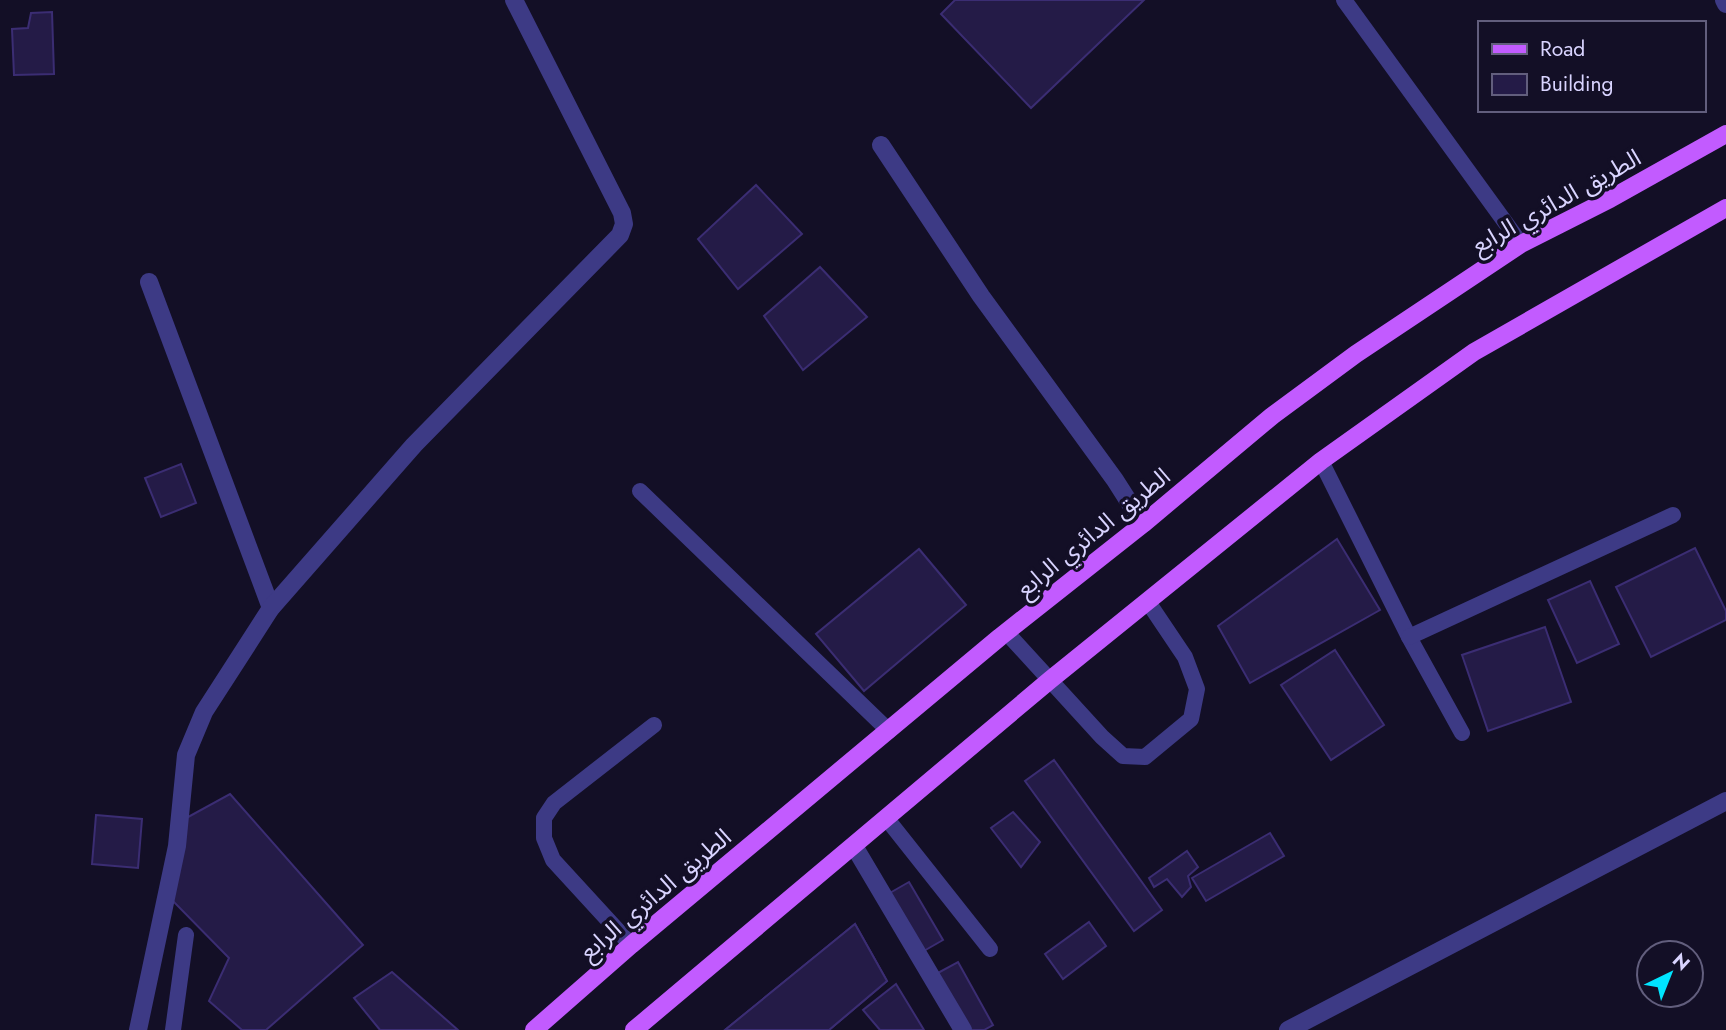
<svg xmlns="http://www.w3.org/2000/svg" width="1726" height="1030" font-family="Jost,'Noto Sans Arabic',sans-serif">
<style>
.building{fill:#241b47;stroke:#3b2d73;stroke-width:2}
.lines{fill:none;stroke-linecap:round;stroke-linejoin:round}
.lane{stroke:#3d3a85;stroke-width:16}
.street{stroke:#3d3a85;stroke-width:18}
.primary{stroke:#c25bff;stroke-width:18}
.labels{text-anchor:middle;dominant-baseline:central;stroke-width:7;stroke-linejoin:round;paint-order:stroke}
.street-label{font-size:24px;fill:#d9d4ff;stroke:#130f26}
</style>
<rect width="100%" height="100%" fill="#130f26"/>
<g class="building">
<polygon points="955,0 1144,0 1031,108 941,14"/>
<polygon points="52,12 54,74 14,75 12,29 28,28 31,13"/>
<polygon points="756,185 802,234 738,289 698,239"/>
<polygon points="820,267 867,317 803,370 764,316"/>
<polygon points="181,464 196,503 161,517 145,478"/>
<polygon points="1337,539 1380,610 1250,683 1218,626"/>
<polygon points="1695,548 1726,611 1726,620 1651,657 1616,587"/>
<polygon points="919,549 966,605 864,691 816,634"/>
<polygon points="1590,581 1619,644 1577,663 1548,600"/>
<polygon points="1545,627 1571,702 1488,731 1462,655"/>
<polygon points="1335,650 1384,725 1331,760 1281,685"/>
<polygon points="1054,760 1162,910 1134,931 1025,781"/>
<polygon points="230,794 363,945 266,1030 242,1030 209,1001 229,958 167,895 179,822"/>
<polygon points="1013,812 1040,842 1021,867 991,828"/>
<polygon points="96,815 142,819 138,868 92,864"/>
<polygon points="1270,833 1284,856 1206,901 1192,878"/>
<polygon points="1187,851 1198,867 1188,876 1191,887 1182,897 1167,879 1154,887 1149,878"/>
<polygon points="909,882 943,940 922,952 888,894"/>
<polygon points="1089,922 1106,946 1063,979 1045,954"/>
<polygon points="855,924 887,981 829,1030 725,1030"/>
<polygon points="855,924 887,981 829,1030 725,1030"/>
<polygon points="958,962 993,1025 984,1030 966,1030 936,974"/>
<polygon points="392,972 458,1030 380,1030 354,998"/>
<polygon points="896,984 924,1030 880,1030 863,1010"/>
</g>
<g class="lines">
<g class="lane">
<polyline points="1344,0 1521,244"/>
<polyline points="1321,461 1409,637 1462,733"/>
<polyline points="640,491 889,731"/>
<polyline points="1006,632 1102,737 1123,756 1145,757 1191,719 1197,689 1185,657 1148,602"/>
<polyline points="1409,637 1673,515"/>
<polyline points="887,819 990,949"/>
<polyline points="631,945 553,860 544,838 544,818 554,803 654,725"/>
<polyline points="173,1030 186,935"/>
</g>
<g class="street">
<polyline points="1724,0 1726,4"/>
<polyline points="881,145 981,296 1115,480 1143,524"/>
<polyline points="149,282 271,608"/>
<polyline points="854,846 963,1030"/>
<polyline points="138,1030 177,846 186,755 204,712 271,608 414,445 620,235 624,224 622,213 514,0"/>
<polyline points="1288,1030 1726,801"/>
</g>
<g class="primary">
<polyline points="534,1030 631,945 1000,637 1143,524 1272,416 1356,354 1521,244 1610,199 1726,134"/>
<polyline points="634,1030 1050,680 1321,461 1474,352 1726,208"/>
</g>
</g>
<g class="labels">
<g class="street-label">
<text transform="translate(1556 201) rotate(-29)">الطريق الدائري الرابع</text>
<text transform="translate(1093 532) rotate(-39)">الطريق الدائري الرابع</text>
<text transform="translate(655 894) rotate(-40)">الطريق الدائري الرابع</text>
</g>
</g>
<rect x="1478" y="21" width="228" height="91" fill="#130f26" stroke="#625e7d" stroke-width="2"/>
<rect x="1492" y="44" width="35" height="10" fill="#c25bff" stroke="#625e7d" stroke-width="2"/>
<text x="1540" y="56" font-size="21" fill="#d9d4ff">Road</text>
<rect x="1492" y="74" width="35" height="21" fill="#241b47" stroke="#625e7d" stroke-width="2"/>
<text x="1540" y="91" font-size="21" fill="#d9d4ff">Building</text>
<g transform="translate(1670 974) rotate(43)"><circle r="33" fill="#130f26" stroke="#625e7d" stroke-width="2"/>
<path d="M0-5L12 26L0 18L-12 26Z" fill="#00e5ff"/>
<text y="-10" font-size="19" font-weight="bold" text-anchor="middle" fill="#d9d4ff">N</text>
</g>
</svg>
